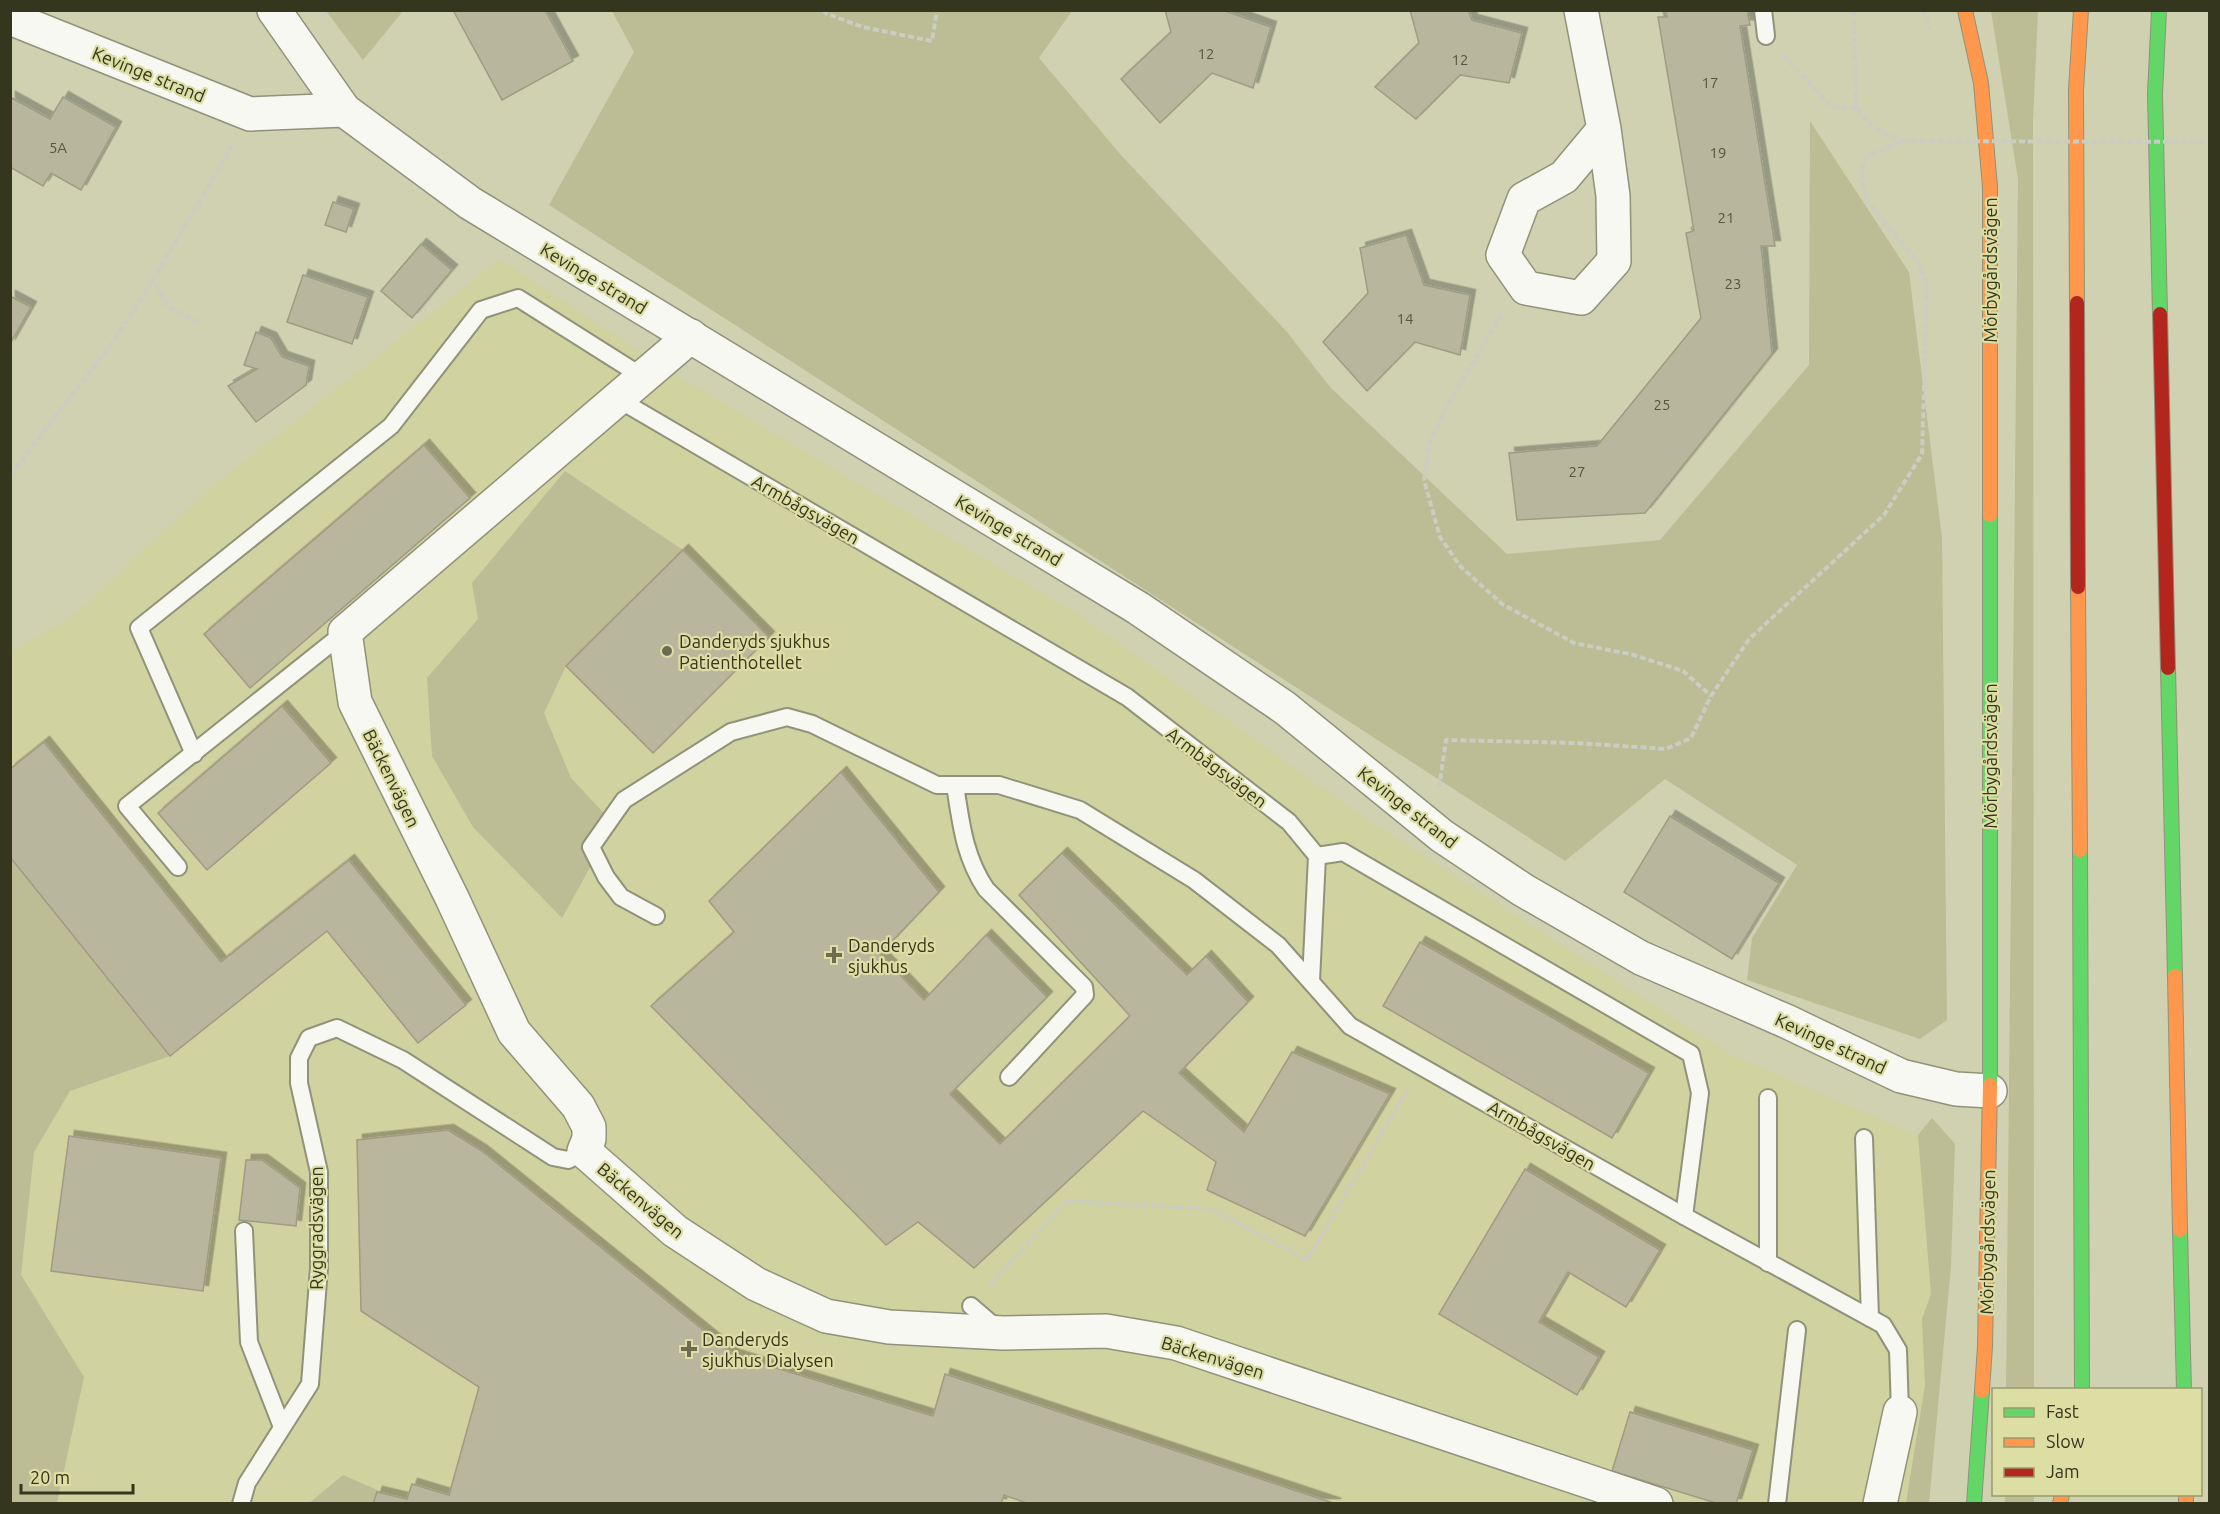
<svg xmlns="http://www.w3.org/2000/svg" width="2220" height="1514" font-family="Ubuntu,sans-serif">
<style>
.built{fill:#d0d29f}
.green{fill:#bcbd95}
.building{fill:#b8b69c;stroke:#9f9c83;stroke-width:1.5;filter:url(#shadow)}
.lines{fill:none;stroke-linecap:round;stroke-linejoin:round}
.lane-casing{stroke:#91927a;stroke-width:20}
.street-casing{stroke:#91927a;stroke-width:36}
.fast-casing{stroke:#91927a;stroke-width:16}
.slow-casing{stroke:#91927a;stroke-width:16}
.jam-casing{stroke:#91927a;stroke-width:16}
.path{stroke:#cbccc2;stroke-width:4;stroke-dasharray:6 3;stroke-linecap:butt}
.lane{stroke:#f8f8f3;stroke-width:16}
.street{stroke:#f8f8f3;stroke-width:33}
.fast{stroke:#63d668;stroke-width:14}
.slow{stroke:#ff974d;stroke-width:14}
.jam{stroke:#b3261e;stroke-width:14}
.path-bridge{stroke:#cbccc2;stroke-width:4;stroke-dasharray:6 3;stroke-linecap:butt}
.poi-dot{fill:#6b6c51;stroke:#dcdea4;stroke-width:2}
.labels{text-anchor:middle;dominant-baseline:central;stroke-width:4.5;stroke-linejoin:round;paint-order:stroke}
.number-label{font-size:15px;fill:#56563e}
.street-label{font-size:18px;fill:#35361e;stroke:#dcdea4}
.poi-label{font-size:18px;fill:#35361e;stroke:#dcdea4;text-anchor:start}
</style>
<defs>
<filter id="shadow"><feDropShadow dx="5.5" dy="-5.5" stdDeviation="0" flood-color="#0004"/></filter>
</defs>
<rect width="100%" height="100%" fill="#cfd1b1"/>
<polygon class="built" points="500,259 678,376 1081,616 1361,815 1730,1054 1917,1135 1932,1118 1955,1144 1951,1266 1929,1503 57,1503 84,1377 21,1275 34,1152 70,1091 170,1056 11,857 11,653 78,612 208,490"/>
<g class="green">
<polygon points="326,11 403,11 363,60"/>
<polygon points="612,11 1072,11 1039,58 1121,155 1287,332 1330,387 1507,554 1660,540 1809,365 1810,121 1909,272 1942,538 1947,1020 1920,1039 1747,980 1752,938 1797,865 1665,779 1565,861 549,205 634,52"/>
<polygon points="1991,11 2038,11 2033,121 2034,1390 2006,1389 2018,179"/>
<polygon points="565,471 683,550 566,666 544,713 571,778 614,824 562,918 473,827 432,756 427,678 478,619 472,583"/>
<polygon points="10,857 170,1056 70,1091 34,1152 21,1275 84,1377 57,1503 11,1503"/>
<polygon points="1932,1118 1955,1144 1951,1266 1929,1503 1906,1503 1925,1385 1922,1319 1931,1294 1918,1135"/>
<polygon points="343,1475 384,1493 380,1503 308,1504"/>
<rect x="2005" y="1495" width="29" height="8"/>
</g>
<g class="building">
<polygon points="453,10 545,10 573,61 502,100"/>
<polygon points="1165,10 1222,10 1271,27 1253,88 1212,73 1160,123 1121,79 1171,32"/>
<polygon points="1410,10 1468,10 1472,20 1522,33 1509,83 1460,75 1416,119 1375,87 1419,43"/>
<polygon points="1666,10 1747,10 1750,25 1740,26 1775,246 1761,246 1772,354 1645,513 1517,520 1509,453 1597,446 1701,318 1686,233 1694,231 1658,17 1667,17"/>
<polygon points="10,97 50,119 63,97 116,127 81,190 51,173 43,186 10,167"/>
<polygon points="333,202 354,209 346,232 325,225"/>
<polygon points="1406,235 1424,285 1470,295 1460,355 1415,342 1367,391 1323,342 1368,293 1360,248"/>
<polygon points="421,244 452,270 412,318 381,291"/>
<polygon points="303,275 368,297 352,344 287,322"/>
<polygon points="10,296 31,307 10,344"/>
<polygon points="256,332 271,338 282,357 309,366 306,385 256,422 228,386 257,369 244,365"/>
<polygon points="424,445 470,498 250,688 204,634"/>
<polygon points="683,550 769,637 653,753 566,666"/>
<polygon points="282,706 331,763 207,870 158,813"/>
<polygon points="44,742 221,962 349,860 466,1005 418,1043 327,931 170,1056 10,857 10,769"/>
<polygon points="841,772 939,892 880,954 924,1000 986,935 1047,997 950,1094 1000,1144 1130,1016 1019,895 1062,853 1187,975 1206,956 1248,1002 1179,1073 1244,1132 1292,1052 1390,1094 1305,1236 1207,1190 1216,1162 1143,1111 974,1268 918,1222 886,1245 651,1006 734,932 709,901"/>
<polygon points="1670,816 1779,883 1732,959 1624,892"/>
<polygon points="1420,942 1649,1073 1612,1138 1383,1006"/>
<polygon points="448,1130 482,1151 734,1355 933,1416 945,1374 1336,1504 1029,1504 1004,1495 1001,1504 373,1504 377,1492 407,1499 412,1484 449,1495 479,1387 361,1311 357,1140"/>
<polygon points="69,1136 221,1158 203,1291 51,1271"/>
<polygon points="246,1160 262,1160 300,1188 296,1226 239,1220"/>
<polygon points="1525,1169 1660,1250 1626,1307 1568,1272 1539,1322 1599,1357 1577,1395 1439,1314"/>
<polygon points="1630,1412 1753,1450 1736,1504 1719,1504 1612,1471"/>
</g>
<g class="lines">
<defs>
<g id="lane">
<polyline points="1763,10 1766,36"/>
<polyline points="618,399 1127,697 1289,822 1317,856 1311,981"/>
<polyline points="194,754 139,628 391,426 481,310 518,298 643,377"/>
<path d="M955,785C961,823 964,856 986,889L1084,987L1085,995L1009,1077"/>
<polyline points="1317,856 1343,852 1691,1054 1700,1093 1684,1216"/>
<polyline points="178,867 127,806 345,632"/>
<polyline points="656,916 621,897 606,877 591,847 624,800 731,732 787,717 812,724 937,785 999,785 1080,810 1194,880 1278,945 1350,1026 1684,1216 1883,1325 1898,1350 1900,1412"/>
<polyline points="1864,1138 1870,1318"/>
<polyline points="244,1231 249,1342 282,1427"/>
<polyline points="1768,1263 1768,1098"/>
<polyline points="971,1306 1000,1331"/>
<polyline points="241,1504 247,1483 310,1384 319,1268 319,1172 299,1083 299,1058 309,1038 337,1028 403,1060 553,1157 568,1160 584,1151"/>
<polyline points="1777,1504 1797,1330"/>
</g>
<g id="street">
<polyline points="274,10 344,110"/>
<polyline points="1581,10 1604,129 1613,196 1614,261 1581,298 1526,288 1503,255 1524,199 1564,177 1604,129"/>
<polyline points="10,18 250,114 344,110 470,203 1138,608 1285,708 1442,836 1523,890 1641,958 1788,1022 1901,1076 1956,1089 1990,1091"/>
<polyline points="691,336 345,632 355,702 452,898 514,1032 578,1106 589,1127 589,1139 584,1151 675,1231 756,1284 826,1316 889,1327 1003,1333 1106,1331 1176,1343 1656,1504"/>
<polyline points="1880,1504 1900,1412"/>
</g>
<g id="fast">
<polyline points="2159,10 2155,94 2160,314"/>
<polyline points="1990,515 1990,1085"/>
<polyline points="2168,668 2175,976"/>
<polyline points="2080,850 2082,1390"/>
<polyline points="2180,1230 2184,1390"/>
<polyline points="1974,1504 1982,1391"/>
</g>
<g id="slow">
<polyline points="1965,10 1981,83 1990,187 1990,515"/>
<polyline points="2077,303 2076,90 2081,10"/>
<polyline points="2078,587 2080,850"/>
<polyline points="2175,976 2180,1230"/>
<polyline points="1982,1391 1985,1346 1990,1085"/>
<polyline points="2186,1494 2186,1504"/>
<polyline points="2060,1504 2062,1494"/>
</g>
<g id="jam">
<polyline points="2077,303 2078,587"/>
<polyline points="2160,314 2168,668"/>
</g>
</defs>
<use href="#lane" class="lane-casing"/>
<use href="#street" class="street-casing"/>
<use href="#fast" class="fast-casing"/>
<use href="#slow" class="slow-casing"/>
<use href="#jam" class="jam-casing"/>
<g class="path">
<polyline points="823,10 827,14 863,27 932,41 937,10"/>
<polyline points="1854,10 1856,108 1874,128 1901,141"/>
<polyline points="1923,10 1930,29"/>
<polyline points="322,16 330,10"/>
<polyline points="1783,55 1832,107 1856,108"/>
<polyline points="1502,314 1448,405 1430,441 1424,480 1440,537 1460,566 1502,604 1574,643 1634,655 1683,671 1711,696"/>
<polyline points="199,322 168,307 153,280 232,146"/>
<polyline points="10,475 113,342 153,280"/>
<polyline points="1439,788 1446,740 1577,743 1666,749 1691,738 1711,696 1749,639 1884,515 1922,454 1927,286 1918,262 1867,201 1861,172 1867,156 1902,141"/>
<polyline points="990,1285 1067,1201 1211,1209 1307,1260 1408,1089"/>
</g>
<use href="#lane" class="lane"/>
<use href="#street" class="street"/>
<use href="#fast" class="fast"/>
<use href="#slow" class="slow"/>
<use href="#jam" class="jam"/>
<polyline class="path-bridge" points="1902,141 2210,142"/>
</g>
<g class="poi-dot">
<circle cx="667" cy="651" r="6"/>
<path d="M831 946h6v6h6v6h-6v6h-6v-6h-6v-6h6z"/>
<path d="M686 1340h6v6h6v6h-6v6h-6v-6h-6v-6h6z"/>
</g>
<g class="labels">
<g class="number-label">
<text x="1206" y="53">12</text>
<text x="1460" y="59">12</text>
<text x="1710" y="82">17</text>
<text x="58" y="147">5A</text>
<text x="1718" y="152">19</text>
<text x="1726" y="217">21</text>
<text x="1733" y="283">23</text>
<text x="1405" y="318">14</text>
<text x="1662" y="404">25</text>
<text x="1577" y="471">27</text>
</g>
<g class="street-label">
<text transform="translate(149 74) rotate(22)">Kevinge strand</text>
<text transform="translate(1990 270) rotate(-90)">Mörbygårdsvägen</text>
<text transform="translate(594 278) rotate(31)">Kevinge strand</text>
<text transform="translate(806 509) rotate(30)">Armbågsvägen</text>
<text transform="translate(1009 530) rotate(31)">Kevinge strand</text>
<text transform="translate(1990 756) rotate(-90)">Mörbygårdsvägen</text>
<text transform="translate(1217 767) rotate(37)">Armbågsvägen</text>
<text transform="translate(392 778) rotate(64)">Bäckenvägen</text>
<text transform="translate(1408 807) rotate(38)">Kevinge strand</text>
<text transform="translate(1831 1043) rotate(25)">Kevinge strand</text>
<text transform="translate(1542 1135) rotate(30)">Armbågsvägen</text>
<text transform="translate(641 1200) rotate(40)">Bäckenvägen</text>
<text transform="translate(316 1228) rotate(-90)">Ryggradsvägen</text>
<text transform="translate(1987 1242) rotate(-89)">Mörbygårdsvägen</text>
<text transform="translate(1213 1357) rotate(17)">Bäckenvägen</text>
</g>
<g class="poi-label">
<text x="679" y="641">Danderyds sjukhus<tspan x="679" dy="21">Patienthotellet</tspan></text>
<text x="848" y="945">Danderyds<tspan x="848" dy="21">sjukhus</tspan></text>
<text x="702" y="1339">Danderyds<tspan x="702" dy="21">sjukhus Dialysen</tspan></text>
</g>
</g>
<rect width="2220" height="1514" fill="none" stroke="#35361e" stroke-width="24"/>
<rect x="1992" y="1388" width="210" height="108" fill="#dcdea4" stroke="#999b6e" stroke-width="1.5"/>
<rect x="2004" y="1408" width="30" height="9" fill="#63d668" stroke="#999b6e" stroke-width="1.5"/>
<text x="2046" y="1418" font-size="18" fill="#35361e">Fast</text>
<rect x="2004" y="1438" width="30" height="9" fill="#ff974d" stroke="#999b6e" stroke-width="1.5"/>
<text x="2046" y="1448" font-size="18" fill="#35361e">Slow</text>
<rect x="2004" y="1468" width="30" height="9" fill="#b3261e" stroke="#999b6e" stroke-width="1.5"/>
<text x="2046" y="1478" font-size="18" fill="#35361e">Jam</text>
<path d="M21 1484v9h112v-9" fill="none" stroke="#35361e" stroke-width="3"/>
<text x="30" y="1484" font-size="18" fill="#35361e" stroke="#dcdea4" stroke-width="4.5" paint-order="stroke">20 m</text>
</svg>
